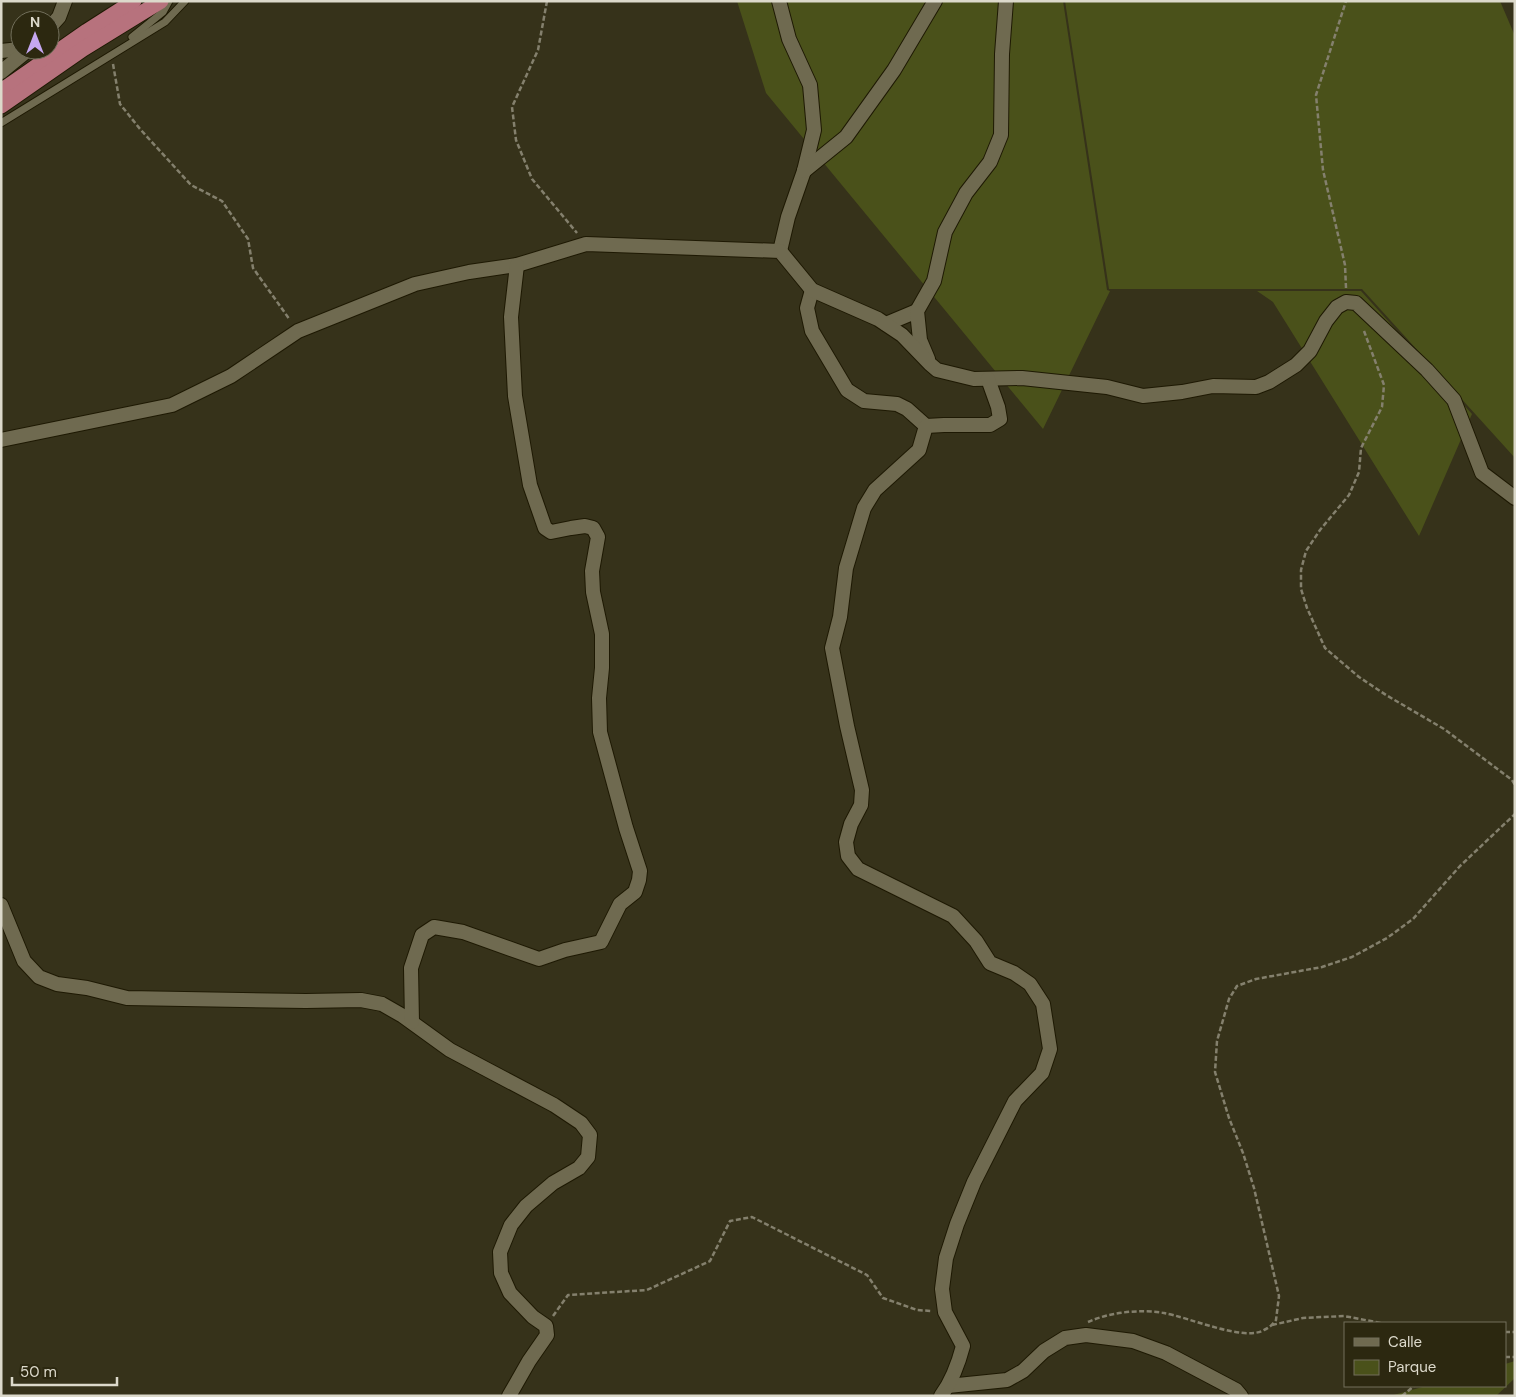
<svg xmlns="http://www.w3.org/2000/svg" width="1516" height="1397" font-family="'DM Sans',sans-serif">
	<rect width="100%" height="100%" fill="#36321a"/>
	<g fill="#4a511a">
		<polygon points="737,1 1063,1 1107,290 1110,291 1043,429 766,93"/>
		<polygon points="1065,1 1500,1 1515,36 1515,458 1362,289 1109,289"/>
		<polygon points="1257,291 1361,291 1472,414 1419,536 1273,302"/>
		<polygon points="1515,1361 1515,1378 1496,1396 1390,1396 1426,1386 1505,1386 1505,1364"/>
	</g>
	<g fill="none" stroke-linecap="round" stroke-linejoin="round">
		<g stroke="#1e1903" stroke-width="9">
			<g id="service">
				<polyline points="132,37 163,12 169,1"/>
				<polyline points="1,123 165,22 185,1"/>
			</g>
		</g>
		<g stroke="#1e1903" stroke-width="16">
			<g id="minor">
				<polyline points="779,1 789,39 810,85 814,130 804,171 788,217 780,251"/>
				<polyline points="50,27 59,17 65,1"/>
				<polyline points="1,51 20,49"/>
				<polyline points="1,72 28,50"/>
				<polyline points="804,171 846,137 894,70 935,1"/>
				<polyline points="812,290 807,308 812,331 847,390 864,401 897,404 907,409 926,426"/>
				<polyline points="886,324 917,311"/>
				<polyline points="928,359 920,340 917,311 934,281 945,232 966,193 990,162 1001,135 1002,54 1006,1"/>
				<polyline points="1,440 172,405 231,376 298,331 415,284 469,272 517,265 586,244 780,251 812,290 878,319 902,335 930,364 937,370 974,379 1022,378 1107,387 1143,396 1182,392 1213,386 1256,387 1269,382 1296,365 1310,351 1326,321 1337,307 1346,302 1356,303 1427,370 1454,400 1482,473 1515,498"/>
				<polyline points="1,905 24,961 39,977 57,984 87,988 127,998 306,1001 361,1000 382,1004 403,1016 450,1050 554,1105 581,1123 590,1135 588,1157 579,1168 553,1183 526,1206 511,1225 500,1252 501,1273 510,1293 533,1317 546,1326 547,1335 529,1361 509,1396"/>
				<polyline points="412,1022 411,968 422,935 434,927 463,932 539,959 565,950 601,942 620,904 635,892 639,880 640,871 626,828 600,732 599,698 602,668 602,634 593,592 592,571 598,537 593,528 585,526 571,528 551,532 545,528 530,485 515,396 511,317 517,265"/>
				<polyline points="948,1386 1007,1380 1023,1371 1044,1351 1065,1338 1086,1335 1133,1341 1166,1353 1236,1390 1241,1396"/>
				<path d="M941,1396C952,1381 958,1365 963,1346L945,1312L942,1289L946,1258L957,1224L974,1182L1015,1101L1042,1073L1050,1049L1043,1004L1030,984L1014,973L990,963L976,941L953,916L858,869L848,856L846,842L851,824L861,805L862,790L847,726L832,648L840,617L846,568L864,508L875,490L919,450L926,426L944,425H990L1000,419L998,407L988,379"/>
			</g>
		</g>
		<g stroke="#1e1903" stroke-width="17">
			<g id="trunk">
				<polyline points="1,91 87,31 134,1"/>
				<polyline points="1,106 83,49 161,1"/>
			</g>
		</g>
		<g stroke="#84806d" stroke-width="2.5" stroke-dasharray="5 2.5" stroke-linecap="butt">
			<polyline points="547,1 538,50 512,107 516,140 532,179 577,233"/>
			<polyline points="113,64 120,104 140,129 191,185 222,201 248,239 253,268 290,320"/>
			<polyline points="1346,288 1345,265 1323,170 1316,95 1346,1"/>
			<polyline points="1364,331 1384,385 1382,407 1361,448 1359,472 1349,495 1320,530 1306,551 1301,570 1301,589 1307,608 1325,648 1339,660 1359,677 1386,695 1444,729 1512,780 1515,785"/>
			<polyline points="553,1316 568,1295 647,1290 710,1261 730,1221 752,1217 867,1275 883,1298 917,1310 932,1311"/>
			<path d="M1088,1322C1110,1312 1140,1309 1164,1313C1188,1317 1244,1342 1264,1330C1269,1328 1273,1324 1276,1320L1279,1296L1254,1188L1243,1153L1229,1118L1215,1072L1217,1041L1229,999L1237,986L1256,979L1322,967L1352,957L1387,938L1413,919L1460,866L1515,814"/>
			<polyline points="1272,1325 1303,1318 1344,1316 1381,1323"/>
			<polyline points="1505,1332 1515,1332"/>
			<polyline points="1505,1357 1515,1357"/>
			<polyline points="1402,1396 1414,1386"/>
		</g>
		<use href="#service" stroke="#6f6a50" stroke-width="7"/>
		<use href="#minor" stroke="#6f6a50" stroke-width="14"/>
		<use href="#trunk" stroke="#b7727d" stroke-width="15"/>
	</g>
	<rect width="1516" height="1397" fill="none" stroke="#dcd9cb" stroke-width="5"/>
	<rect x="1344" y="1322" width="162" height="65" fill="#2c2810" stroke="#726f5b"/>
	<rect x="1354" y="1338" width="25" height="8" fill="#6f6a50" stroke="#726f5b"/>
	<text x="1388" y="1347" font-size="15" fill="#dcd9cb">Calle</text>
	<rect x="1354" y="1360" width="25" height="15" fill="#4a511a" stroke="#726f5b"/>
	<text x="1388" y="1372" font-size="15" fill="#dcd9cb">Parque</text>
	<g transform="translate(35 35)"><circle r="24" fill="#2c2810" stroke="#726f5b"/>
	<path d="M0-4L9 19L0 12L-9 19Z" fill="#c5a7f1"/>
	<text y="-8" font-size="14" font-weight="bold" text-anchor="middle" fill="#dcd9cb">N</text>
	</g>
	<path d="M12 1377v8h105v-8" fill="none" stroke="#dcd9cb" stroke-width="2.5"/>
	<text x="20" y="1377" font-size="15" fill="#dcd9cb" stroke="#2c2810" stroke-width="4" paint-order="stroke">50 m</text>
</svg>
